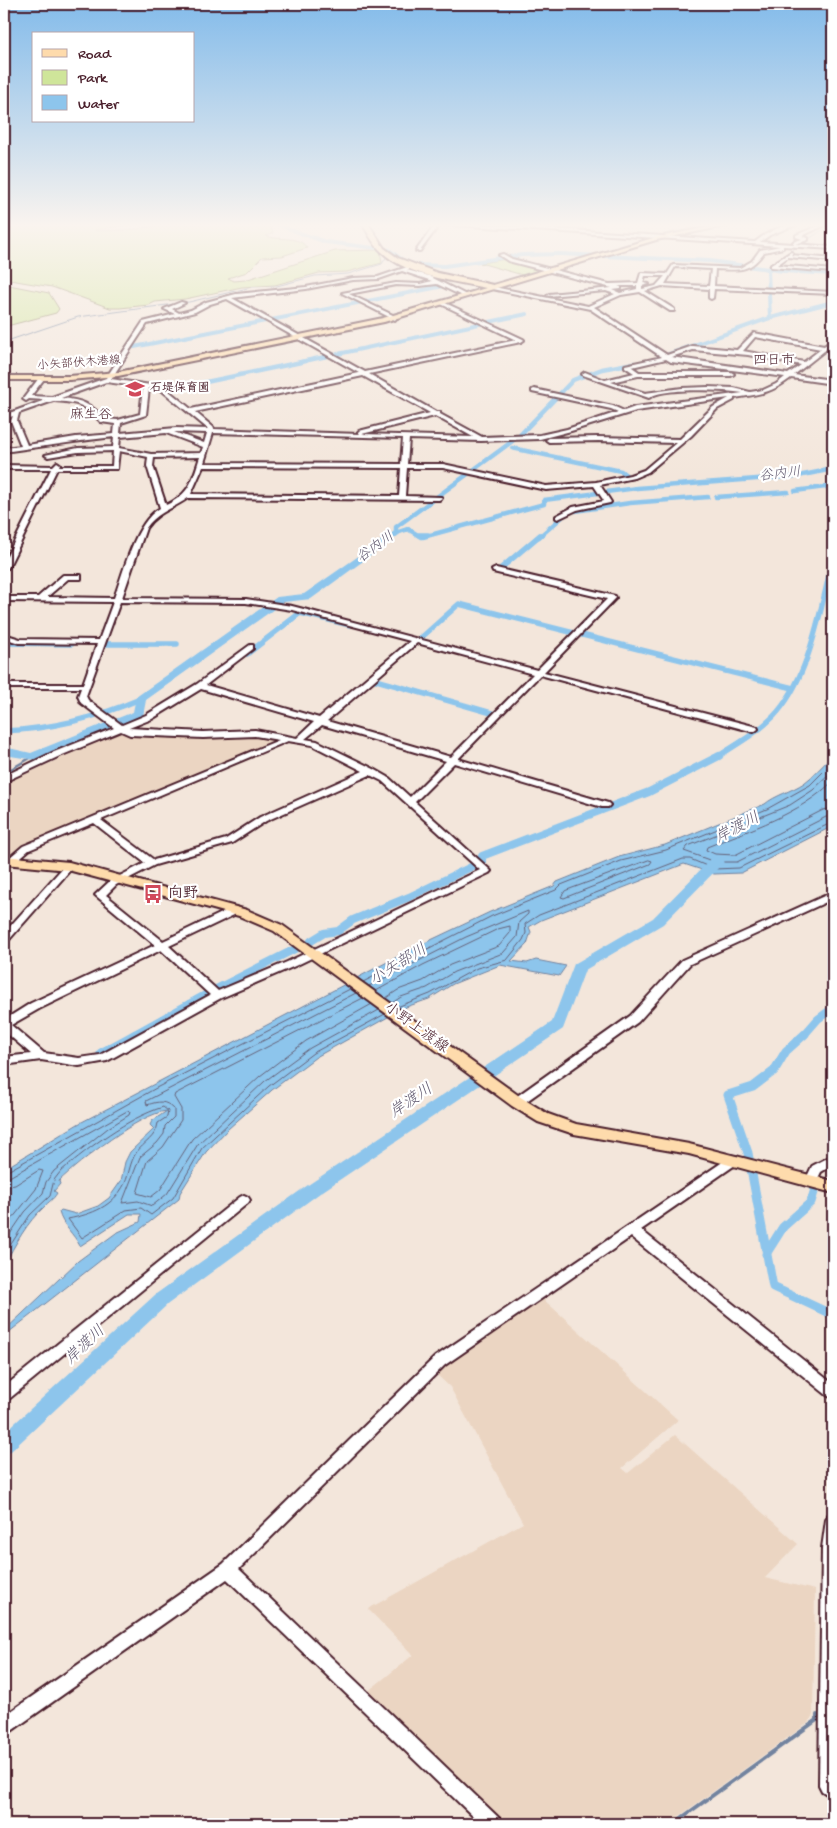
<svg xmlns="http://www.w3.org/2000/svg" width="837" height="1828" font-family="'Gochi Hand','Klee One',sans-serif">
	<rect width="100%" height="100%" fill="#f3e6db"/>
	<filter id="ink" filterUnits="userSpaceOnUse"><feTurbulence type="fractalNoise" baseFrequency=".02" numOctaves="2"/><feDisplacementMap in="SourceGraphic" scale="10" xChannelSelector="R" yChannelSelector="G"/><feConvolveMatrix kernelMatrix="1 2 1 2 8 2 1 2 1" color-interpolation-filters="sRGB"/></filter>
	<g filter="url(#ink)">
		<g fill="#ebd5c2">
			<polygon points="116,733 174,736 252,735 277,737 277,741 4,856 4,784"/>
			<polygon points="543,1299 678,1420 622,1468 628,1473 675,1435 798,1544 765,1578 815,1590 813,1715 808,1723 671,1822 673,1824 505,1824 367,1692 413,1655 368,1609 523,1523 450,1387 435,1373 449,1362"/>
		</g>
		<g fill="#cfe59a" stroke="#8c8262">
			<path d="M4,223H140L95,230L97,231L126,230L184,223H261L270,226L273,233L266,236C279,241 299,235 307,248L282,256L262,257L247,272L228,278L234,281L245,280L335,251L380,250L382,263L347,272L319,273L275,285L242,287L185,299L155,302L149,305L120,308H110L52,287L4,279Z"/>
			<polygon points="507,259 546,270 526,276 480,263"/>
			<polygon points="4,284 49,293 59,309 56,313 7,326 4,330"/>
		</g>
		<path fill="#8dc5ec" stroke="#72839f" d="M833,756V826L741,873L714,874L684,864L541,920L529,927L531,932L527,944L511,961L527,963L536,960L566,966L559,976L500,965L453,984L429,999L406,1007L316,1057L272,1090L228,1129L206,1152L180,1193L179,1199L4,1336V1331L78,1261L116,1233L140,1222L141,1214H129L80,1246C74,1234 62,1225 59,1212L61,1210L76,1214L98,1206L109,1198L121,1181L125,1162L130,1152L154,1129L150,1125L152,1121L167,1111C140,1113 79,1162 59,1181L60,1184L54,1191L57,1193C53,1200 49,1201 44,1207C27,1222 15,1245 4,1265V1169L78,1124L414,948L490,912L554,886L557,882L619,857L665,845L765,804C774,796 792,791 804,783C814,776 823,764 833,756Z"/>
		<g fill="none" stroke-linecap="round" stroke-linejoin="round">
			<g stroke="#656178" stroke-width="1">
				<polyline points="833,771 813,790 790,805 688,846 684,851 715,862 737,862 826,817 833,816"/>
				<path d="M833,781C799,815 751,829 707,847L706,850L715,854L735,855L823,810L833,808"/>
				<polygon points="649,860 652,861 650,864 564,898 561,897 565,891"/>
				<polyline points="363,982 492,916 556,890 561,885 621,861 666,850 767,809 810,785 833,762"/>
				<polyline points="369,986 466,937 528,911 528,914 519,922 517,937 503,953 454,972 427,988 401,997 392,1003"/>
				<polyline points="376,991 423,965 498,929 510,926 510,933 499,946 450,965 423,981 398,990 386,998"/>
				<path d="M356,993L146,1101L147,1105C159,1101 165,1100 174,1109V1117L165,1126L164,1134L157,1143L140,1157L122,1203L138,1201L152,1206L167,1194L198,1144L265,1081L310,1048L379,1010"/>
				<polyline points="363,998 175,1094 174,1097 181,1109 181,1120 163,1147 147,1161 137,1193 151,1197 160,1190 192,1139 260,1076 306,1041 372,1004"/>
				<polyline points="397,1007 430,994 477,968 507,960 523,940 526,933 525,924 539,915 683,859 690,859 714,869 739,868 833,822"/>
				<polyline points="4,1173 158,1087 350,989"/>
				<polyline points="4,1180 127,1111 130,1112 129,1115 108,1128 54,1171 46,1182 43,1193 25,1212 4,1243"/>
				<polyline points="4,1187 15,1185 39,1170 43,1171 36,1189 4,1229"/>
				<path d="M4,1255L30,1215L50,1196L54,1180L61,1171C91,1146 126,1119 163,1107L168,1111L167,1117L158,1123C156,1138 144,1142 136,1153C130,1162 129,1174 125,1183C113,1207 92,1214 68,1219L82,1238L126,1210L141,1208L151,1215L173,1198L202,1148L269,1086L313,1053L385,1014"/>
			</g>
			<g stroke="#72839f" stroke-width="1">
				<polyline points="768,269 768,266 824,229 823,223"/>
				<polyline points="4,342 78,317 189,302 252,287 277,286 315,276 348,274 382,264 387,256 396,255"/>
			</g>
			<polyline stroke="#72839f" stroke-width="2.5" points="4,773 32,757"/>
			<polyline stroke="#72839f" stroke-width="4" points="681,1824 680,1819 817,1720 817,1715"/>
			<g stroke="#8dc5ec" stroke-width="4">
				<polyline points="768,269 770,318"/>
				<polyline points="134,347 444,286"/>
				<polyline points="658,358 770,318 833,302"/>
				<polyline points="300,362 527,314"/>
			</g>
			<g stroke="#8dc5ec" stroke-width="4.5">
				<polyline points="168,390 306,361"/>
				<polyline points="512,448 621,471 627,476"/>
				<polyline points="795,491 833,486"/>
				<polyline points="716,497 788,492"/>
				<polyline points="575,511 630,503 708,497"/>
				<polyline points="421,537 408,529 396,533 396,527 518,437 573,380 602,369 634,363"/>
				<polyline points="423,537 544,504 544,500 637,488 798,476 833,469"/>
				<polyline points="539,537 568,512"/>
			</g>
			<g stroke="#8dc5ec" stroke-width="5.5">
				<polyline points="419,535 428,535"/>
				<polyline points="500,569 540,535"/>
				<polyline points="4,643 72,644"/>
				<polyline points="96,644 177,644"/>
				<polyline points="413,645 459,604 793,688"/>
				<polyline points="247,654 300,613 350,625"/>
				<polyline points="379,674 373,679 495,714 490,719"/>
				<path d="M4,731C52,729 96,718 140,699"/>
				<path d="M717,757C736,745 757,733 773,717C810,679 820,609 833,560"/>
			</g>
			<g stroke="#8dc5ec" stroke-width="8">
				<polyline points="482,862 482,856 649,792 719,756"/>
				<polyline points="311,941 324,933 338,931 353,920 409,897 475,865"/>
				<polyline points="133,1035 216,989 295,949"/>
				<polyline points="804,1035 818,1019 833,1008"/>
			</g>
			<g stroke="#8dc5ec" stroke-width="9">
				<polyline points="805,1034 786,1051 774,1071 753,1087 728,1095 748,1153 773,1287 833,1315"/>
				<polyline points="101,1053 136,1034"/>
				<polyline points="766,1254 783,1227 811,1202 815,1189 833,1181"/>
			</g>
			<g fill="#8dc5ec" fill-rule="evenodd">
				<polygon points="268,223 277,223 326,240 390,248 403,258 416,263 445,264 522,253 560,252 710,259 783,269 833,272 833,276 783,273 710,263 560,256 522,257 445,268 415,267 399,260 386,251 325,244"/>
				<polygon points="396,530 401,533 399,535 311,599 284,602 146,700 143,716 36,760 4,755 4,747 31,753 133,712 136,697 277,597 304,594"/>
				<polygon points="719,855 724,856 726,859 724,862 663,924 585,970 563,1029 320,1193 168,1304 11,1451 4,1454 4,1433 156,1294 308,1185 552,1022 574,964 653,918 714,856"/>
			</g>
			<polyline stroke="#d1beb8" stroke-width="10" stroke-dasharray="10 5" stroke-linecap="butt" points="230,913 244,907"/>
			<g stroke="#4a1f2b" stroke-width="4">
				<g id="minor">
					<path d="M436,223H462L755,242C767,232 785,223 801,223L770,235L760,242L794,244L793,242L802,239L796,237V235L825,223V225L802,236L808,238V240L795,244L833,247V249L783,246V248L764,252C749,273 739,270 715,269L714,286L833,292V294L714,289L713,298L711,299L709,298V289L662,286L645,291L674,309V311H670L640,292L621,295L594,307L667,355L693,346L737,350L754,333L824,346L833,340V344L794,375L833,380V384L791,378C770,394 759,394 734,398V400L717,409L691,436L648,472L634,478L600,485L611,502L610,503L577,510L558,519L556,518V516L573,507L604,501L594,486L546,490L443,468H407L405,496L441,497L442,498L439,500L188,498C173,509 157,512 146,528L122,598L246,599L292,606L537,670L607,599L493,572L492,570L496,568L615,596L616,598L544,672L757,727L758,729L754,732L540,675L458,759L608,803L610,805L608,807H602L454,763L415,802L489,869L491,871L489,873L295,966L221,998L107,1061L79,1066L41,1060L4,1065V1057L31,1054L4,1031V1020L31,1003L155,945L95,895L110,881L145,863L94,823L29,850L15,862H9L7,860L9,858L23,846L279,740L255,736L203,738L130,735L121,731L60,756L4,782V776L54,752L114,728L81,703L78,696L81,688H4V684H83L97,644L19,643L4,638V634L20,639L99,640L113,602L4,601V597H38L63,575H81V579H68L47,597L114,598C124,571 135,522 160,508L147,466L148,457L119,451L117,469H57L8,568L4,570V562L51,469H4V465L53,466L57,462L60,464L59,466H112L113,451L78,452L48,457L45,455L78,448L113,447L114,437C77,441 40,447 4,452V448L21,446L11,421L13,416L4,419V415L45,400L29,399L26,401L23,399L39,378L44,379L31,396L52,397L106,378L143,322L175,314L164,309L181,302L185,303L172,309L179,313L191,310L206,302L236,294L306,287L353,278L378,277L413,265L415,267L407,270L429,276L468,296L464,297L437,284L420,286L396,285L349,294L397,317L395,320L342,293L396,283L420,284L432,281L402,271L379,279L353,280L306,289L232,298L365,372L516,340L441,304L443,302L523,339L524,340L521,342L369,374L436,412H440V414L482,437L540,435L567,429L618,412L611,409L532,392V390L534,389L613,406L624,411L635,407L743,393C724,390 662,387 649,398L583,375L582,374L585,372L605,380L634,373L625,367V365L662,357L590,309L492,289L494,287L588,306L615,294L606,291L547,296L549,294L612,288L508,261L499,255L503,254L512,259L609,284L638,283L641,273L667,274L673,265L740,268L752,261L760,250L780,246L440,224L420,251H416ZM675,267L711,269L709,286L665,284ZM645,276H665L656,286L642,289V286L649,284L643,283ZM618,286H637V289L620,293L613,290L621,289V287ZM227,299L359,373L191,409L164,387L111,379L147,324L195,312L210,304ZM755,337L821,349L804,362L743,351ZM693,350L748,355L801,365L788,374L671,357ZM666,359L671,362L785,377L776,384L763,390L750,392L734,388L708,387L682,388L645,393L611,382L638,376H731L734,374L731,372H639L632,367ZM363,376L430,413L359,431L358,432L360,434L214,429L213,427L195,412ZM106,382L143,387L140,414L118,420L105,419C90,404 83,400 61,398ZM149,388L160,389L208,429L176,428L120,433L121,423L146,415ZM729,398L713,407L680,439L598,437L549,438L546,440L549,442L598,441L676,443L644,470L630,475L596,482L546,486L443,464H407L409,439L481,441L540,439L571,431L636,411ZM53,401C79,403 83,403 101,422L115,424L114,434L76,437L27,445L17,421L19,413ZM435,416L473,437L362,434ZM174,432H176L207,433L204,443ZM166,433L203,447L201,453L151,454L119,448L120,437ZM213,433L403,438L401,464L204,463ZM200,457C192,481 190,494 166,505L153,466L154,458ZM203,467L401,468L399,496L191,494ZM120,602L246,603L292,610L410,641L319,718L206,685L253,649V645H250L197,684L146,715L122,725L88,700L86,696ZM417,643L533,674L451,757L327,721ZM201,689L314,722L297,738L255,730L203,732L129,728L152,719ZM322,725L446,761L410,797L388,777L374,769L317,741L305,739ZM288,741L312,745L363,771L260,817L226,839L154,860L101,820ZM370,775L382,781L480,870L287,962L218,991L169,946L234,915L235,913L234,911H226L163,941L106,895L116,885L155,865L232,843L266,821ZM161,950L210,995L100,1055L79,1058L44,1053L11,1025L39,1009Z"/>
					<polygon points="831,224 833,225 833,235 831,234 829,225"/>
					<polygon points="791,252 793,253 791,255 833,259 833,261 788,257 777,265 833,270 833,272 771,267 771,265"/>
					<polygon points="69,863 72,864 74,866 72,868 8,941 4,942 4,933 66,864"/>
					<polygon points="833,892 833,899 690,964 638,1022 521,1105 513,1105 511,1102 513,1099 630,1016 682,960"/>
					<polygon points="833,1155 833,1165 821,1172 815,1184 811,1186 807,1184 805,1181 812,1166"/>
					<polygon points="734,1156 738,1157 740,1160 738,1163 641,1230 833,1384 833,1398 828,1396 631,1237 445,1365 239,1569 499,1818 502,1824 481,1824 227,1579 10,1732 4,1734 4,1716 223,1564 435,1357 730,1157"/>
					<polygon points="244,1195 248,1197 250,1200 248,1203 9,1399 4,1401 4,1387 240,1197"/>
					<polygon points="833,1513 833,1798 822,1791 819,1785 822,1548 826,1520 828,1515"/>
				</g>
			</g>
			<g stroke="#4a1f2b" stroke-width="4">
				<g id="major">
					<path d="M362,223H368L384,248L398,258L438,273L493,285L653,238L729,223H740L656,240L384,322L118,376L69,380H4V376H69L118,372L383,318L486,288C453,281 407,276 382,252C373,244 368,233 362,223Z"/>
					<polygon points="4,856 69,862 247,910 282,925 522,1098 548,1114 576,1124 689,1144 833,1181 833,1193 689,1154 574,1134 538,1122 512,1106 274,931 239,916 68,870 4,864"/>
				</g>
			</g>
			<use href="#minor" fill="#fff" fill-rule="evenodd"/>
			<use href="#major" fill="#fedbac" fill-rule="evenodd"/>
		</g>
	</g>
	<linearGradient id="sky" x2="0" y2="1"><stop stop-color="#83bbea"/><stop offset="0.47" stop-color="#faf4ef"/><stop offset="1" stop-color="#faf4ef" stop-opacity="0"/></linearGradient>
	<rect width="837" height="479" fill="url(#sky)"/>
	<defs>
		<g id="school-bare" transform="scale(1.5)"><path d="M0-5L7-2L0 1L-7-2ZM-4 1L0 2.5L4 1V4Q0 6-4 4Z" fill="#d1495b" stroke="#fff" stroke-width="2.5" paint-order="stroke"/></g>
		<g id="bus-bare" transform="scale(1.5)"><path d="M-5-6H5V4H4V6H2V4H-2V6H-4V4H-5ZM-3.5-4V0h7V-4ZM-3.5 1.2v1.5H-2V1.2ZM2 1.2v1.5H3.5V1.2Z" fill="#d1495b" stroke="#fff" stroke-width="2.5" paint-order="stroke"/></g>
	</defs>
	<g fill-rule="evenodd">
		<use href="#school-bare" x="135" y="389"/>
		<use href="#bus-bare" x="153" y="894"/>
	</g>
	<g text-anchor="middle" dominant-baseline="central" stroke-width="4.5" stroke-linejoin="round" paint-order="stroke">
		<g font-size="12" fill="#4a1f2b" stroke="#fff">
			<text transform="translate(79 364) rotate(-4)">小矢部伏木港線</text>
		</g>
		<g font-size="12" font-weight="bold" fill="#4a1f2b" stroke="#fff" text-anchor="start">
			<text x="150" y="389">石堤保育園</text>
		</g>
		<g font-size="14" fill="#4a1f2b" stroke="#fff">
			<text x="774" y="361">四日市</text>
			<text x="91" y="415">麻生谷</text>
		</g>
		<g font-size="14" font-style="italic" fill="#61596f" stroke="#fff">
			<text transform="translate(780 475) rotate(-6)">谷内川</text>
			<text transform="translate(376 548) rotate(-36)">谷内川</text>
		</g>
		<g font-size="15" font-weight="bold" fill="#4a1f2b" stroke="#fff" text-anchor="start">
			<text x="168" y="894">向野</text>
		</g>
		<g font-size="15" fill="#4a1f2b" stroke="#fff">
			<text transform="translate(416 1028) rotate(36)">小野上渡線</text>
		</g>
		<g font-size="16" font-style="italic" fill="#61596f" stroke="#fff">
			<text transform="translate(738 829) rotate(-28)">岸渡川</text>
			<text transform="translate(399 966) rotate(-32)">小矢部川</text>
			<text transform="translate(412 1102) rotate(-34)">岸渡川</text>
			<text transform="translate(86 1346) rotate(-43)">岸渡川</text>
		</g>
	</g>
	<rect width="837" height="1828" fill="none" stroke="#fff" stroke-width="20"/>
	<rect x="10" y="10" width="817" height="1808" fill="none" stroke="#4a1f2b" stroke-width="2" filter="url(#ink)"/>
	<rect x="32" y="32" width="162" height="90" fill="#ffffff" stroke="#b7a5aa"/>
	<rect x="42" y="49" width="25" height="8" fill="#fedbac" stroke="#b7a5aa"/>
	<text x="78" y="58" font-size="15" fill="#4a1f2b">Road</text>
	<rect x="42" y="70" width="25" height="15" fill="#cfe59a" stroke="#b7a5aa"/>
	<text x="78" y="82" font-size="15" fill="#4a1f2b">Park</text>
	<rect x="42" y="95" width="25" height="15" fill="#8dc5ec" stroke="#b7a5aa"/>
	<text x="78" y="108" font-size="15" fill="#4a1f2b">Water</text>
</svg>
